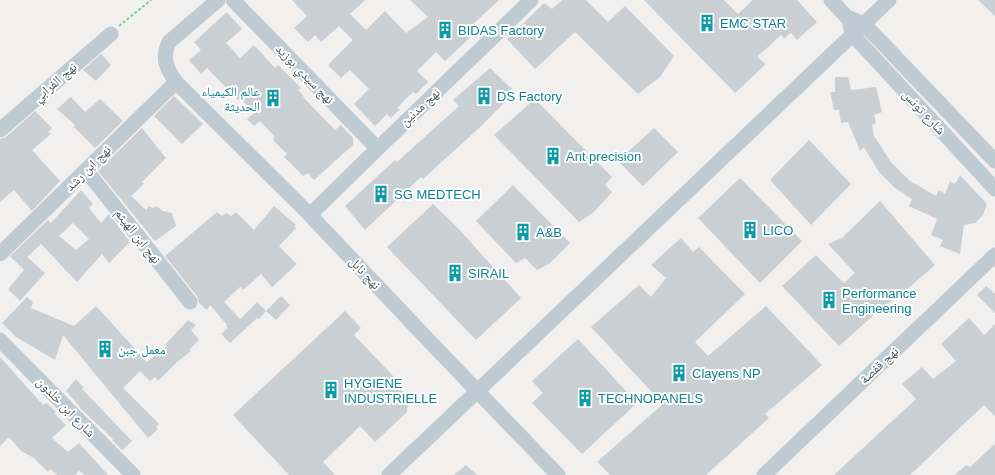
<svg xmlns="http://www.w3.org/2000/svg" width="995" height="475" font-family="Helvetica,'Noto Naskh Arabic',sans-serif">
	<rect width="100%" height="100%" fill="#f2efef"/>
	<g fill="#cacfd4" fill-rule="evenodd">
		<polygon points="292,0 365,0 350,14 366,30 385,11 406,33 428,17 410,0 499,0 471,26 475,33 445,61 436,52 417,71 428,82 416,94 413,92 397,108 400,109 391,118 387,114 375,126 354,104 369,89 350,70 341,78 328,65 353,40 339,26 321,42 315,35 308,42 294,28 307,16"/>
		<polygon points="562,0 586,0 608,22 625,6 674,56 660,77 638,94 575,32 535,69 507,39 544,3 552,9"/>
		<polygon points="644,0 724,0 738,14 753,0 797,0 817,22 797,40 791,33 784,39 781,35 757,57 766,64 735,93"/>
		<polygon points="978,0 995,0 995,16"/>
		<polygon points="227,12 242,29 226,43 240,58 254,45 275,68 278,65 301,88 298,90 304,96 303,97 335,130 341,125 353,138 353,145 314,180 308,173 303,176 284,157 287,154 273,140 275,137 260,121 254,126 247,119 254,113 240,98 238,100 207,68 201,74 189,60 201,50 194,42"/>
		<polygon points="101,54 111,65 96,81 83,70"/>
		<polygon points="490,68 515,92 479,128 423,179 421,177 365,230 345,206 395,160 397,162 459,106 453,100"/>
		<polygon points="835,77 848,77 851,90 876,87 882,112 874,115 876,123 872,125 874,136 891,162 910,181 936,196 939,190 945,194 950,181 955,184 960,175 987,204 983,215 975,223 964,225 960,254 940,246 943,240 931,235 937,219 909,206 912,199 895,188 879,172 864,147 860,151 848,122 841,123 839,110 834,110 830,92 835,92"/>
		<polygon points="174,96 203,124 182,144 154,116"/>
		<polygon points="71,97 85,112 100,99 123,121 95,148 74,127 75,125 57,109"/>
		<polygon points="535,99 612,177 605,185 612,192 593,213 579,222 494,135"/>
		<polygon points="35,111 52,128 48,132 51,134 32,150 60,181 32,211 14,190 0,202 0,139 6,137"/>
		<polygon points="142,128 166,158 142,182 144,184 131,196 146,210 149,206 153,208 156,206 163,211 172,213 176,226 155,241 98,171"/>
		<polygon points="654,128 678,152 643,186 618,161"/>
		<polygon points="809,140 851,184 811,225 770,180"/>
		<polygon points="740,178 802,241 760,283 698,218"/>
		<polygon points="513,185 570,243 549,264 537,270 525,258 516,263 476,221"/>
		<path d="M81,190L93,204L89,208L101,223L109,214L130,242L109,263L102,254L77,282L41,244L27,257L45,273L20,301L8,289L24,270L10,256L48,220L51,223ZM73,223L89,239L76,250L59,236Z"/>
		<polygon points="880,201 935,265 897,298 874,311 876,313 839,346 782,286 816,255 844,283 855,273 828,244 842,238"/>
		<polygon points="433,204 456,226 521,298 476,340 387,247"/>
		<polygon points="274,206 296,225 294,226 296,228 279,246 297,264 272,287 261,274 243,290 241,286 224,302 240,319 257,302 266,311 259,319 257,318 230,343 221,334 228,328 226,326 227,325 210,305 207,310 199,303 197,296 165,256 217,212 222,216 227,213 231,216 236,212 254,230"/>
		<polygon points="681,238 693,252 699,247 745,294 695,342 708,356 766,306 822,365 765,414 769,418 706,475 610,475 597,462 663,404 591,327 639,285 651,297 666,278 651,265"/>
		<polygon points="986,286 995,294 995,313 977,295"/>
		<polygon points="281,296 290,305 276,320 266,311"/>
		<polygon points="27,297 33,302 31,308 74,326 96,306 147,362 167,346 165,345 188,320 196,325 191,330 199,340 189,350 191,351 177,362 158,381 155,377 150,381 140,371 123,388 159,424 156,427 158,429 148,438 63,335 55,360 16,337 2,323"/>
		<polygon points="345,311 361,328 354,335 396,379 396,382 408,398 407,412 375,442 360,426 323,462 335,475 289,475 233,415"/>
		<polygon points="969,318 984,335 995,324 995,416 984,405 910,475 834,475 916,399 902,384 922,367 933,379 956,361 941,344"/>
		<polygon points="578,339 637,403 582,454 532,403 543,393 532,381"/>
		<polygon points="0,357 43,405 47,403 56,412 54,413 66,425 52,438 68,452 79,443 108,475 85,475 79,471 75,475 57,475 50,469 48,472 34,458 21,451 9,437 0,446"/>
		<polygon points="76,379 84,388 82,389 132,441 122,450 112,440 113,439 80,408 80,407 66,391"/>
		<polygon points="995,444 995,475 955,475 966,465 970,467"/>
		<polygon points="466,465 477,475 454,475"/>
	</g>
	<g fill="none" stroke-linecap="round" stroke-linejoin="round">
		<polyline stroke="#6fd398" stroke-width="2" stroke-dasharray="3 2" stroke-linecap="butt" points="119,26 151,0"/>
		<g stroke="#becbd2" stroke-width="15">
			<path d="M218,0L169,42C161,58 167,69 176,82L310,215L434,346L558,475"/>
			<polyline points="233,0 377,148"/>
			<polyline points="831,0 847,17 864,24 995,161"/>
			<polyline points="850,25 853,35 995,189"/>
			<polyline points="0,130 111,34"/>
			<polyline points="86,170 190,302"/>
			<path d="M310,215C383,142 458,72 531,0"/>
			<polyline points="0,254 176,82"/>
			<polyline points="0,340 133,475"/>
			<polyline points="389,475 889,0"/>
			<polyline points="764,475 995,255"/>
		</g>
	</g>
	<defs>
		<g id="building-bare" transform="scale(1.38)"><path d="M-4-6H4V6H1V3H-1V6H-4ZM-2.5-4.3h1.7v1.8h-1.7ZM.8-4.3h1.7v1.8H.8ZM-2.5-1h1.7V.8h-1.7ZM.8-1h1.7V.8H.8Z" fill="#0f9aa8" stroke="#fff" stroke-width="2.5" paint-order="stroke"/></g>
	</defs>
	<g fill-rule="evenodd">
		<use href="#building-bare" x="707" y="23"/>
		<use href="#building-bare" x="445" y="30"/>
		<use href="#building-bare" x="484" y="96"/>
		<use href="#building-bare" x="273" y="98"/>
		<use href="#building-bare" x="553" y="156"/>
		<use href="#building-bare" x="381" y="194"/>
		<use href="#building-bare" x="750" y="230"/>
		<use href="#building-bare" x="523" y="232"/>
		<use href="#building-bare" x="455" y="273"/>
		<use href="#building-bare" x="829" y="300"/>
		<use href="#building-bare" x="105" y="349"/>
		<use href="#building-bare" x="679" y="373"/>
		<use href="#building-bare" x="331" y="390"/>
		<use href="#building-bare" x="585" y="398"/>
	</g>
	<g text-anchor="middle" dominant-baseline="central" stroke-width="4" stroke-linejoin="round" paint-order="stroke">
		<g font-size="13" fill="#0d838f" stroke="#fff" text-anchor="start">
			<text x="720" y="23">EMC STAR</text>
			<text x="458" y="30">BIDAS Factory</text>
			<text x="260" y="91" text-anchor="end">عالم الكيمياء<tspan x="260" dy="15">الحديثة</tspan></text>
			<text x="497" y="96">DS Factory</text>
			<text x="566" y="156">Ant precision</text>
			<text x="394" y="194">SG MEDTECH</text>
			<text x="763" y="230">LICO</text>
			<text x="536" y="232">A&amp;B</text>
			<text x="468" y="273">SIRAIL</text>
			<text x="842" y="293">Performance<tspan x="842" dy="15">Engineering</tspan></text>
			<text x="118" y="349">معمل جبن</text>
			<text x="692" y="373">Clayens NP</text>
			<text x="344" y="383">HYGIENE<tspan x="344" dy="15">INDUSTRIELLE</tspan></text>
			<text x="598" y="398">TECHNOPANELS</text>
		</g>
		<g font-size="13" fill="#45555e" stroke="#fff">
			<text transform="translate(305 74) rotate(46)">نهج سيدي بوزيد</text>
			<text transform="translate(55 82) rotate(-41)">نهج الفرابي</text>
			<text transform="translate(420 107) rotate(-43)">نهج مدنين</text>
			<text transform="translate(924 112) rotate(47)">شارع تونس</text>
			<text transform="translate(88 168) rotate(-45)">نهج ابن رشد</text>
			<text transform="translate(138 236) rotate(52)">نهج ابن الهيثم</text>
			<text transform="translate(365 273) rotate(47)">نهج نابل</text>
			<text transform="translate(879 365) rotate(-43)">نهج قفصة</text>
			<text transform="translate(66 407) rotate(46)">شارع ابن خلدون</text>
		</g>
	</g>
</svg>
